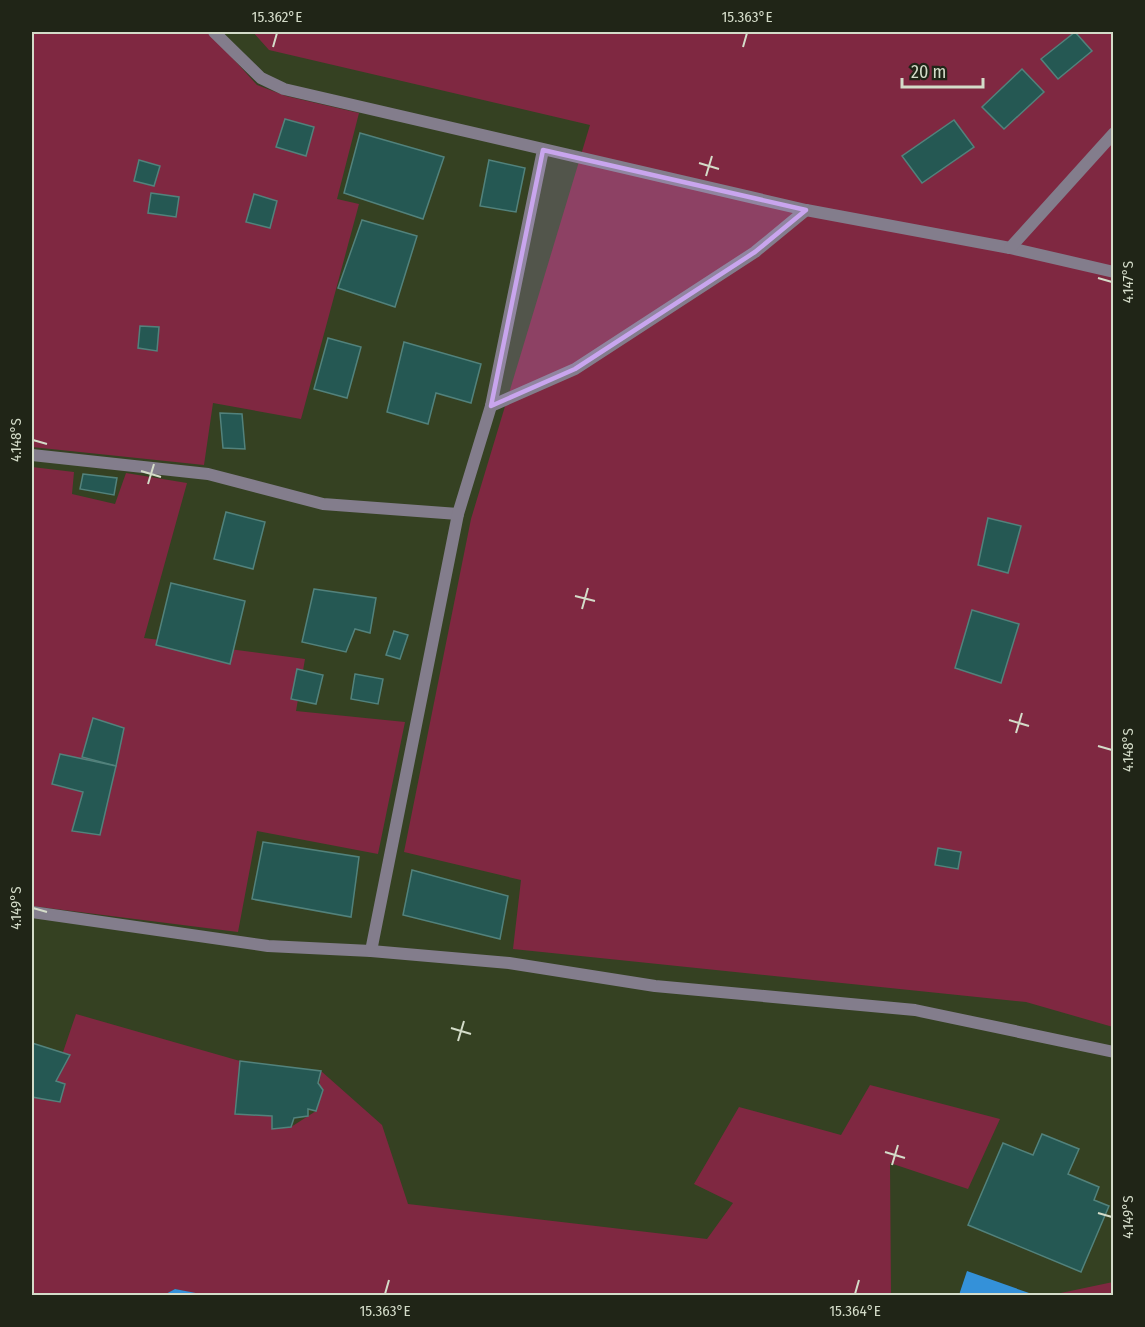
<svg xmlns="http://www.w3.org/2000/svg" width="1145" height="1327" font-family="'Fira Sans Condensed',sans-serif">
	<rect width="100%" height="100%" fill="#354122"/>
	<g fill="#7f2841">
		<polygon points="32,32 209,32 257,85 286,96 359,113 337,199 359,204 301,419 213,403 204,465 32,447"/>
		<polygon points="253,32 1113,32 1113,1027 1026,1002 513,949 521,880 404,852 471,519 590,125 269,50"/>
		<polygon points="32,467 74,472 72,494 115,504 126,473 187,483 144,638 305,659 296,711 405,722 378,854 257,831 238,932 32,906"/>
		<polygon points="76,1014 240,1061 235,1113 272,1116 272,1128 291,1127 316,1111 321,1071 382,1125 408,1204 707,1239 733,1203 694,1184 739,1107 841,1135 870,1085 1000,1119 968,1189 890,1163 891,1295 206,1296 175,1289 164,1296 32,1296 32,1097 47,1099"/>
		<polygon points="1113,1282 1113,1295 1056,1295 1056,1294"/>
	</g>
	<g fill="#3491d9">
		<polygon points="967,1271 1029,1293 1028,1295 959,1295"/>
		<polygon points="175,1289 206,1295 164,1295"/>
	</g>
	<g fill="#255853" stroke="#52827c" stroke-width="1.5">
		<polygon points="1075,32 1092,51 1058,79 1041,59"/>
		<polygon points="1022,69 1044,92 1004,129 982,107"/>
		<polygon points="285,119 314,127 306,156 276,147"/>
		<polygon points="954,120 974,147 922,183 902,156"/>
		<polygon points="360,133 444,157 423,219 344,193"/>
		<polygon points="139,160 160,166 154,186 134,181"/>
		<polygon points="489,160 525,168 516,212 480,206"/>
		<polygon points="151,193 179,197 176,217 148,213"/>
		<polygon points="254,194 277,201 270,228 246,222"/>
		<polygon points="362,220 417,236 395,307 338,288"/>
		<polygon points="140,326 159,327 157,351 138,348"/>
		<polygon points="328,338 361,347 347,398 314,389"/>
		<polygon points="404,342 481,364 471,403 436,393 428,424 387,412"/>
		<polygon points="220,413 242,414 245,449 223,448"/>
		<polygon points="83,474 117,478 114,495 80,489"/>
		<polygon points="226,512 265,522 253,569 214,559"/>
		<polygon points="988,518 1021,526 1008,573 978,565"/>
		<polygon points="171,583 245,601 230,664 156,645"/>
		<polygon points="314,589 376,598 370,633 355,629 346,652 302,642"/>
		<polygon points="972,610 1019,624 1001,683 955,668"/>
		<polygon points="394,631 408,635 400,659 386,655"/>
		<polygon points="297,669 323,675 316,704 291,699"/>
		<polygon points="355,674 383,679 378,704 351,699"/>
		<polygon points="93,718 124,728 116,766 82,757"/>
		<polygon points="60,754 116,766 100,835 72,831 83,792 52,784"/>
		<polygon points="263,842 359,857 351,917 252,899"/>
		<polygon points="938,848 961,852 958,869 935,865"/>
		<polygon points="412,870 508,896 500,939 403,915"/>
		<polygon points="32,1043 70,1055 56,1081 65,1084 60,1102 32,1097"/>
		<polygon points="240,1061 321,1071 318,1083 323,1090 316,1111 308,1109 308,1116 294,1118 291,1127 272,1129 272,1116 235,1114"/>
		<polygon points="1042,1134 1079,1149 1068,1174 1099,1187 1094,1200 1109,1206 1081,1272 968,1225 1003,1143 1033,1155"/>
	</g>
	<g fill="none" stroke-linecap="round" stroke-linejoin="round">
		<g stroke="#837d8c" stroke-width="12">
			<polyline points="214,32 261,78 284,89 806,210 1010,248 1114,272"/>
			<polyline points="1010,248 1114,133"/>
			<polyline points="491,406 575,369 755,252 806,210"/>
			<polyline points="32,455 208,474 323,504 458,514"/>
			<polyline points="32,912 268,946 371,951 509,963 655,986 915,1010 1114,1052"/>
			<polyline points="371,951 458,514 491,406 543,150"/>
		</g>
	</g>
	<path fill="#c9a5ee" fill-opacity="0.2" stroke="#c9a5ee" stroke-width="4.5" stroke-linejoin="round" d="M543,150L806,210L755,252L575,369L491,406Z"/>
	<path fill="none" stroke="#d4dcc9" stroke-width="2" d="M273,47L277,33M743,47L747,33M699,163L719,169M706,176L712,156M1098,278L1112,282M33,440L47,444M141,471L161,477M148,484L154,464M575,596L595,601M582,609L588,588M1009,720L1029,726M1016,733L1022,713M1098,746L1112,750M33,908L47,912M451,1028L471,1034M458,1041L464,1021M885,1152L905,1158M892,1165L898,1145M1098,1213L1112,1217M385,1294L389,1280M855,1294L859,1280"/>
	<rect width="1145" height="1327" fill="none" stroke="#202517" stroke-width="66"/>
	<path d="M902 78v9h81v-9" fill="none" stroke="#d4dcc9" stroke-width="3"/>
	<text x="911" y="78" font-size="18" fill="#d4dcc9" stroke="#202517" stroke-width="4.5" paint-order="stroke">20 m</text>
	<rect x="33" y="33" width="1079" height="1261" fill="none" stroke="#d4dcc9" stroke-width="2"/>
	<g font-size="15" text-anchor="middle" fill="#d4dcc9">
		<text x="277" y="22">15.362°E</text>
		<text x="747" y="22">15.363°E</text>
		<text transform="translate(1128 282) rotate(-90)" y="5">4.147°S</text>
		<text transform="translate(16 440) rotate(-90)" y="5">4.148°S</text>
		<text transform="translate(1128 750) rotate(-90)" y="5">4.148°S</text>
		<text transform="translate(16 908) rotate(-90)" y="5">4.149°S</text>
		<text transform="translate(1128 1217) rotate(-90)" y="5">4.149°S</text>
		<text x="385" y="1316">15.363°E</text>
		<text x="855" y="1316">15.364°E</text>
	</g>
</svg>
